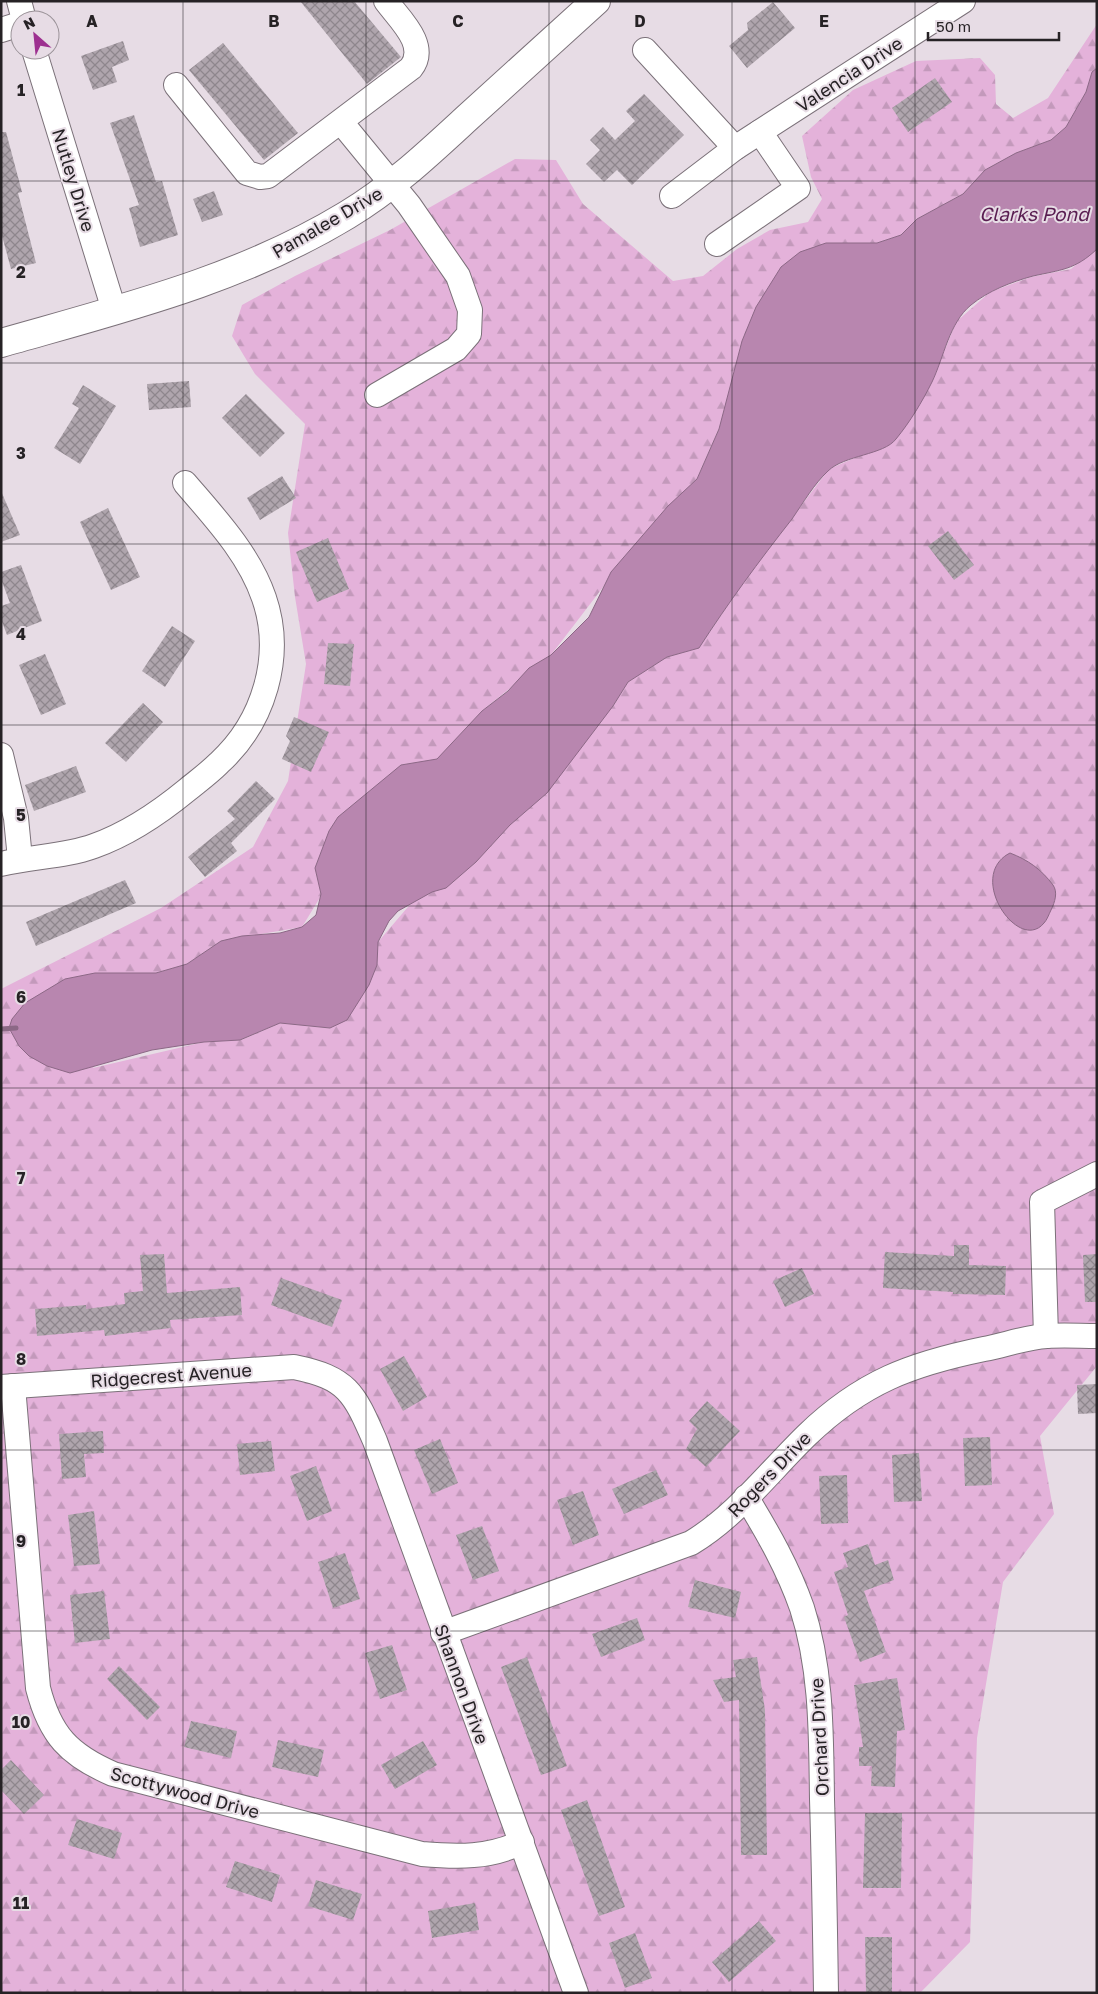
<svg xmlns="http://www.w3.org/2000/svg" width="1098" height="1994" font-family="'Golos Text',sans-serif">
	<defs>
		<pattern id="forest-firs" width="22" height="20" patternUnits="userSpaceOnUse" patternTransform="scale(1.25)"><rect width="22" height="20" fill="#e4b2da"/><path d="M5 1l3.5 6h-7zM16 11l3.5 6h-7z" fill="#c399bb"/></pattern>
		<pattern id="building-cross-hatch" width="8" height="8" patternUnits="userSpaceOnUse" patternTransform="scale(1.25)"><rect width="8" height="8" fill="#afa5ad"/><path d="M0 0l8 8M0 8l8-8" fill="none" stroke="#8e868d"/></pattern>
	</defs>
	<rect width="100%" height="100%" fill="#e7dce5"/>
	<polygon fill="url(#forest-firs)" points="1097,24 1097,68 1092,72 1086,92 1066,127 1051,140 1016,153 985,170 963,194 917,219 901,235 877,243 826,243 719,429 697,479 640,539 551,655 482,711 437,760 401,765 302,927 221,941 187,964 156,973 93,1068 204,1042 241,1040 280,1023 330,1028 378,942 413,901 613,706 628,682 667,657 699,648 741,585 829,469 866,453 946,347 956,322 990,292 1031,277 1071,269 1097,247 1097,1366 1040,1436 1054,1514 1003,1582 977,1738 970,1942 920,1993 1,1993 1,989 161,908 253,847 288,781 306,664 295,597 288,533 305,424 255,374 232,336 242,305 295,276 390,230 515,159 556,160 583,204 673,281 703,276 737,249 770,230 808,222 822,199 811,177 802,136 853,90 916,61 980,58 995,75 996,104 1013,118 1048,98"/>
	<g fill="#b886af" stroke="#8c6886">
		<path d="M1097,68V249C1075,270 1060,270 1033,276C1011,282 988,291 971,305C949,323 944,357 932,382C922,402 910,422 896,439C884,455 844,455 828,471C814,484 803,503 792,519C759,561 728,603 699,648L667,657L628,682L613,706L547,793L510,825L476,862L446,888L432,892L398,911L389,921L378,942L377,965L369,985L347,1020L330,1028L280,1023L240,1040L204,1042L152,1050L70,1073L47,1066L29,1056L19,1046L9,1028L12,1019L25,1003L65,979L95,973H156L187,964L221,941L242,936L280,933L302,927L316,915L321,894L315,868L329,831L338,817L401,765L437,759L482,711L508,691L529,668L551,655L589,617L611,572L668,506L697,479L719,429L742,341L756,307L781,267L800,252L826,243H877L901,235L917,219L963,194L985,170L1016,153L1051,140L1066,127L1086,92L1092,72Z"/>
		<path d="M1010,853C1028,860 1041,869 1053,885C1058,892 1055,902 1051,910C1049,914 1047,920 1044,923C1019,954 965,876 1010,853Z"/>
	</g>
	<g fill="none" stroke-linecap="round" stroke-linejoin="round">
		<polyline stroke="#8c6886" stroke-width="5" points="1,1029 16,1028"/>
	</g>
	<g fill="url(#building-cross-hatch)">
		<polygon points="300,1 354,1 401,57 367,84"/>
		<polygon points="773,2 795,28 747,68 729,46 748,30 747,23"/>
		<polygon points="123,41 129,60 112,67 117,82 93,90 81,56"/>
		<polygon points="223,43 298,133 264,160 189,70"/>
		<polygon points="935,78 952,102 908,132 892,108"/>
		<polygon points="644,94 684,135 632,185 617,170 604,182 586,164 600,150 590,140 603,127 615,140 635,121 626,111"/>
		<polygon points="134,115 156,182 162,181 178,235 140,247 129,208 139,205 110,123"/>
		<polygon points="1,132 6,132 22,192 18,193 36,263 11,269 1,232"/>
		<polygon points="214,191 223,215 202,222 193,199"/>
		<polygon points="189,381 191,407 149,410 147,384"/>
		<polygon points="83,385 116,406 80,464 54,448 79,408 72,404"/>
		<polygon points="246,394 285,433 260,457 222,418"/>
		<polygon points="282,476 296,498 260,520 247,498"/>
		<polygon points="1,491 20,535 1,542"/>
		<polygon points="108,508 140,577 111,590 80,522"/>
		<polygon points="948,531 974,565 954,580 928,546"/>
		<polygon points="328,538 349,589 317,602 296,552"/>
		<polygon points="21,565 42,621 7,635 1,619 1,606 10,603 1,579 1,572"/>
		<polygon points="172,626 195,641 165,687 142,671"/>
		<polygon points="328,643 354,644 350,686 324,684"/>
		<polygon points="45,654 66,704 41,715 19,665"/>
		<polygon points="143,703 163,722 126,762 105,743"/>
		<polygon points="294,717 329,732 311,772 282,759 290,741 286,736"/>
		<polygon points="76,766 86,792 34,811 25,785"/>
		<polygon points="256,781 275,799 231,843 237,851 205,877 188,857 235,819 227,811"/>
		<polygon points="125,880 136,903 36,946 26,922"/>
		<polygon points="954,1245 969,1245 969,1265 1006,1266 1005,1295 953,1294 953,1292 883,1288 885,1252 954,1256"/>
		<polygon points="164,1254 167,1293 240,1287 242,1315 170,1320 171,1328 105,1336 104,1330 37,1336 35,1309 86,1305 86,1309 125,1304 124,1293 143,1291 140,1255"/>
		<polygon points="1097,1254 1097,1302 1085,1302 1083,1255"/>
		<polygon points="802,1268 814,1294 785,1307 773,1281"/>
		<polygon points="281,1278 342,1300 332,1327 271,1305"/>
		<polygon points="404,1356 427,1397 403,1411 380,1369"/>
		<polygon points="1097,1384 1097,1413 1078,1414 1077,1385"/>
		<polygon points="707,1401 740,1431 706,1467 686,1449 697,1429 689,1421"/>
		<polygon points="103,1431 104,1453 84,1454 86,1477 62,1479 59,1434"/>
		<polygon points="990,1437 992,1485 965,1486 963,1438"/>
		<polygon points="440,1439 458,1483 432,1494 414,1450"/>
		<polygon points="271,1441 275,1471 240,1475 237,1444"/>
		<polygon points="919,1453 922,1501 894,1502 892,1455"/>
		<polygon points="316,1466 332,1511 307,1521 290,1476"/>
		<polygon points="656,1470 668,1495 624,1514 612,1489"/>
		<polygon points="847,1475 848,1523 821,1524 819,1476"/>
		<polygon points="583,1491 599,1535 573,1545 557,1500"/>
		<polygon points="94,1511 100,1564 74,1566 68,1515"/>
		<polygon points="482,1526 499,1571 473,1580 456,1535"/>
		<polygon points="868,1544 875,1565 888,1560 894,1580 864,1591 886,1652 860,1662 844,1617 848,1615 834,1572 848,1567 843,1553"/>
		<polygon points="345,1553 360,1599 333,1608 318,1562"/>
		<polygon points="695,1580 741,1592 735,1618 688,1607"/>
		<polygon points="104,1591 110,1639 75,1643 70,1595"/>
		<polygon points="637,1618 645,1640 601,1657 592,1634"/>
		<polygon points="392,1645 407,1690 380,1699 365,1653"/>
		<polygon points="527,1657 567,1766 541,1775 501,1667"/>
		<polygon points="757,1657 765,1710 767,1855 741,1855 739,1700 724,1702 713,1680 736,1677 733,1660"/>
		<polygon points="119,1666 160,1707 147,1720 107,1679"/>
		<polygon points="897,1678 905,1730 897,1731 895,1787 871,1786 872,1766 859,1766 859,1747 863,1747 854,1685"/>
		<polygon points="191,1721 237,1731 231,1758 184,1747"/>
		<polygon points="278,1740 324,1750 318,1777 272,1767"/>
		<polygon points="423,1741 437,1765 395,1789 381,1765"/>
		<polygon points="11,1760 44,1795 24,1814 1,1790 1,1770"/>
		<polygon points="587,1800 625,1907 599,1916 561,1810"/>
		<polygon points="865,1813 902,1813 901,1888 863,1888"/>
		<polygon points="77,1819 122,1833 114,1859 68,1845"/>
		<polygon points="235,1861 280,1875 272,1902 226,1887"/>
		<polygon points="316,1880 362,1894 353,1920 308,1906"/>
		<polygon points="475,1903 479,1930 432,1938 428,1911"/>
		<polygon points="759,1921 776,1941 729,1982 712,1962"/>
		<polygon points="635,1933 652,1978 625,1988 609,1943"/>
		<polygon points="865,1937 892,1937 892,1993 866,1993"/>
	</g>
	<g fill="none" stroke-linecap="round" stroke-linejoin="round">
		<g stroke="#7b7179" stroke-width="26">
			<g id="minor">
				<polyline points="19,1 24,20"/>
				<polyline points="1,30 20,24"/>
				<polyline points="34,50 114,310"/>
				<polyline points="645,50 735,148"/>
				<path d="M176,85L247,173L260,177L268,176L411,68C429,45 399,19 386,1"/>
				<polyline points="341,122 409,205 458,276 470,310 469,334 456,349 377,395"/>
				<polyline points="672,196 735,148 963,1"/>
				<polyline points="717,244 798,188 760,132"/>
				<polyline points="1,755 16,818 20,859"/>
				<path d="M1,864C32,856 64,857 94,846C128,834 159,813 187,790C198,781 209,773 219,763C264,722 284,656 264,598C249,554 215,518 185,483"/>
				<polyline points="1046,1336 1042,1202 1097,1174"/>
				<path d="M13,1386L38,1688C50,1735 69,1755 113,1774L422,1854C457,1857 490,1858 522,1842"/>
				<path d="M1,1387L294,1367C348,1378 354,1393 375,1441L576,1993"/>
				<path d="M746,1497C768,1533 788,1568 802,1608C822,1670 821,1735 822,1799C824,1864 825,1928 826,1993"/>
				<path d="M443,1633L691,1543C736,1516 769,1472 807,1435C862,1382 911,1364 984,1349C1005,1345 1027,1337 1047,1336C1064,1335 1080,1336 1097,1336"/>
			</g>
		</g>
		<g stroke="#7b7179" stroke-width="30">
			<path id="major" d="M1,343C120,309 240,280 347,215C392,188 429,153 467,118C510,79 553,40 596,1"/>
		</g>
		<use href="#minor" stroke="#fff" stroke-width="24"/>
		<use href="#major" stroke="#fff" stroke-width="28"/>
	</g>
	<path fill="none" stroke="#262225" stroke-width="1" stroke-opacity="0.55" d="M183,1V1993M366,1V1993M549,1V1993M732,1V1993M915,1V1993M1,181H1097M1,363H1097M1,544H1097M1,725H1097M1,906H1097M1,1088H1097M1,1269H1097M1,1450H1097M1,1631H1097M1,1813H1097"/>
	<g text-anchor="middle" dominant-baseline="central" stroke-width="4" stroke-linejoin="round" paint-order="stroke">
		<g font-size="18" fill="#262225" stroke="#e7dce5">
			<text transform="translate(849 74) rotate(-33)">Valencia Drive</text>
			<text transform="translate(74 180) rotate(73)">Nutley Drive</text>
			<text transform="translate(327 222) rotate(-30)">Pamalee Drive</text>
			<text transform="translate(171 1375) rotate(-4)">Ridgecrest Avenue</text>
			<text transform="translate(769 1474) rotate(-46)">Rogers Drive</text>
			<text transform="translate(462 1684) rotate(70)">Shannon Drive</text>
			<text transform="translate(819 1737) rotate(-93)">Orchard Drive</text>
			<text transform="translate(185 1792) rotate(15)">Scottywood Drive</text>
		</g>
		<g font-size="19" font-style="italic" fill="#591d51" stroke="#e7dce5">
			<text x="1034" y="213">Clarks Pond</text>
		</g>
	</g>
	<g font-size="16" text-anchor="middle" font-weight="bold" fill="#262225" stroke="#e7dce5" stroke-width="4" stroke-linejoin="round" paint-order="stroke">
		<text x="92" y="27">A</text>
		<text x="274" y="27">B</text>
		<text x="458" y="27">C</text>
		<text x="640" y="27">D</text>
		<text x="824" y="27">E</text>
		<text x="21" y="96">1</text>
		<text x="21" y="278">2</text>
		<text x="21" y="459">3</text>
		<text x="21" y="640">4</text>
		<text x="21" y="821">5</text>
		<text x="21" y="1003">6</text>
		<text x="21" y="1184">7</text>
		<text x="21" y="1365">8</text>
		<text x="21" y="1547">9</text>
		<text x="21" y="1728">10</text>
		<text x="21" y="1909">11</text>
	</g>
	<rect width="1098" height="1994" fill="none" stroke="#262225" stroke-width="5"/>
	<g transform="translate(35 35) rotate(333)"><circle r="24" fill="#e7dce5" stroke="#9a9298"/>
	<path d="M0-4L9 19L0 12L-9 19Z" fill="#9d3090"/>
	<text y="-8" font-size="14" font-weight="bold" text-anchor="middle" fill="#262225">N</text>
	</g>
	<path d="M928 32v8h131v-8" fill="none" stroke="#262225" stroke-width="2.5"/>
	<text x="936" y="32" font-size="15" fill="#262225" stroke="#e7dce5" stroke-width="4" paint-order="stroke">50 m</text>
</svg>
